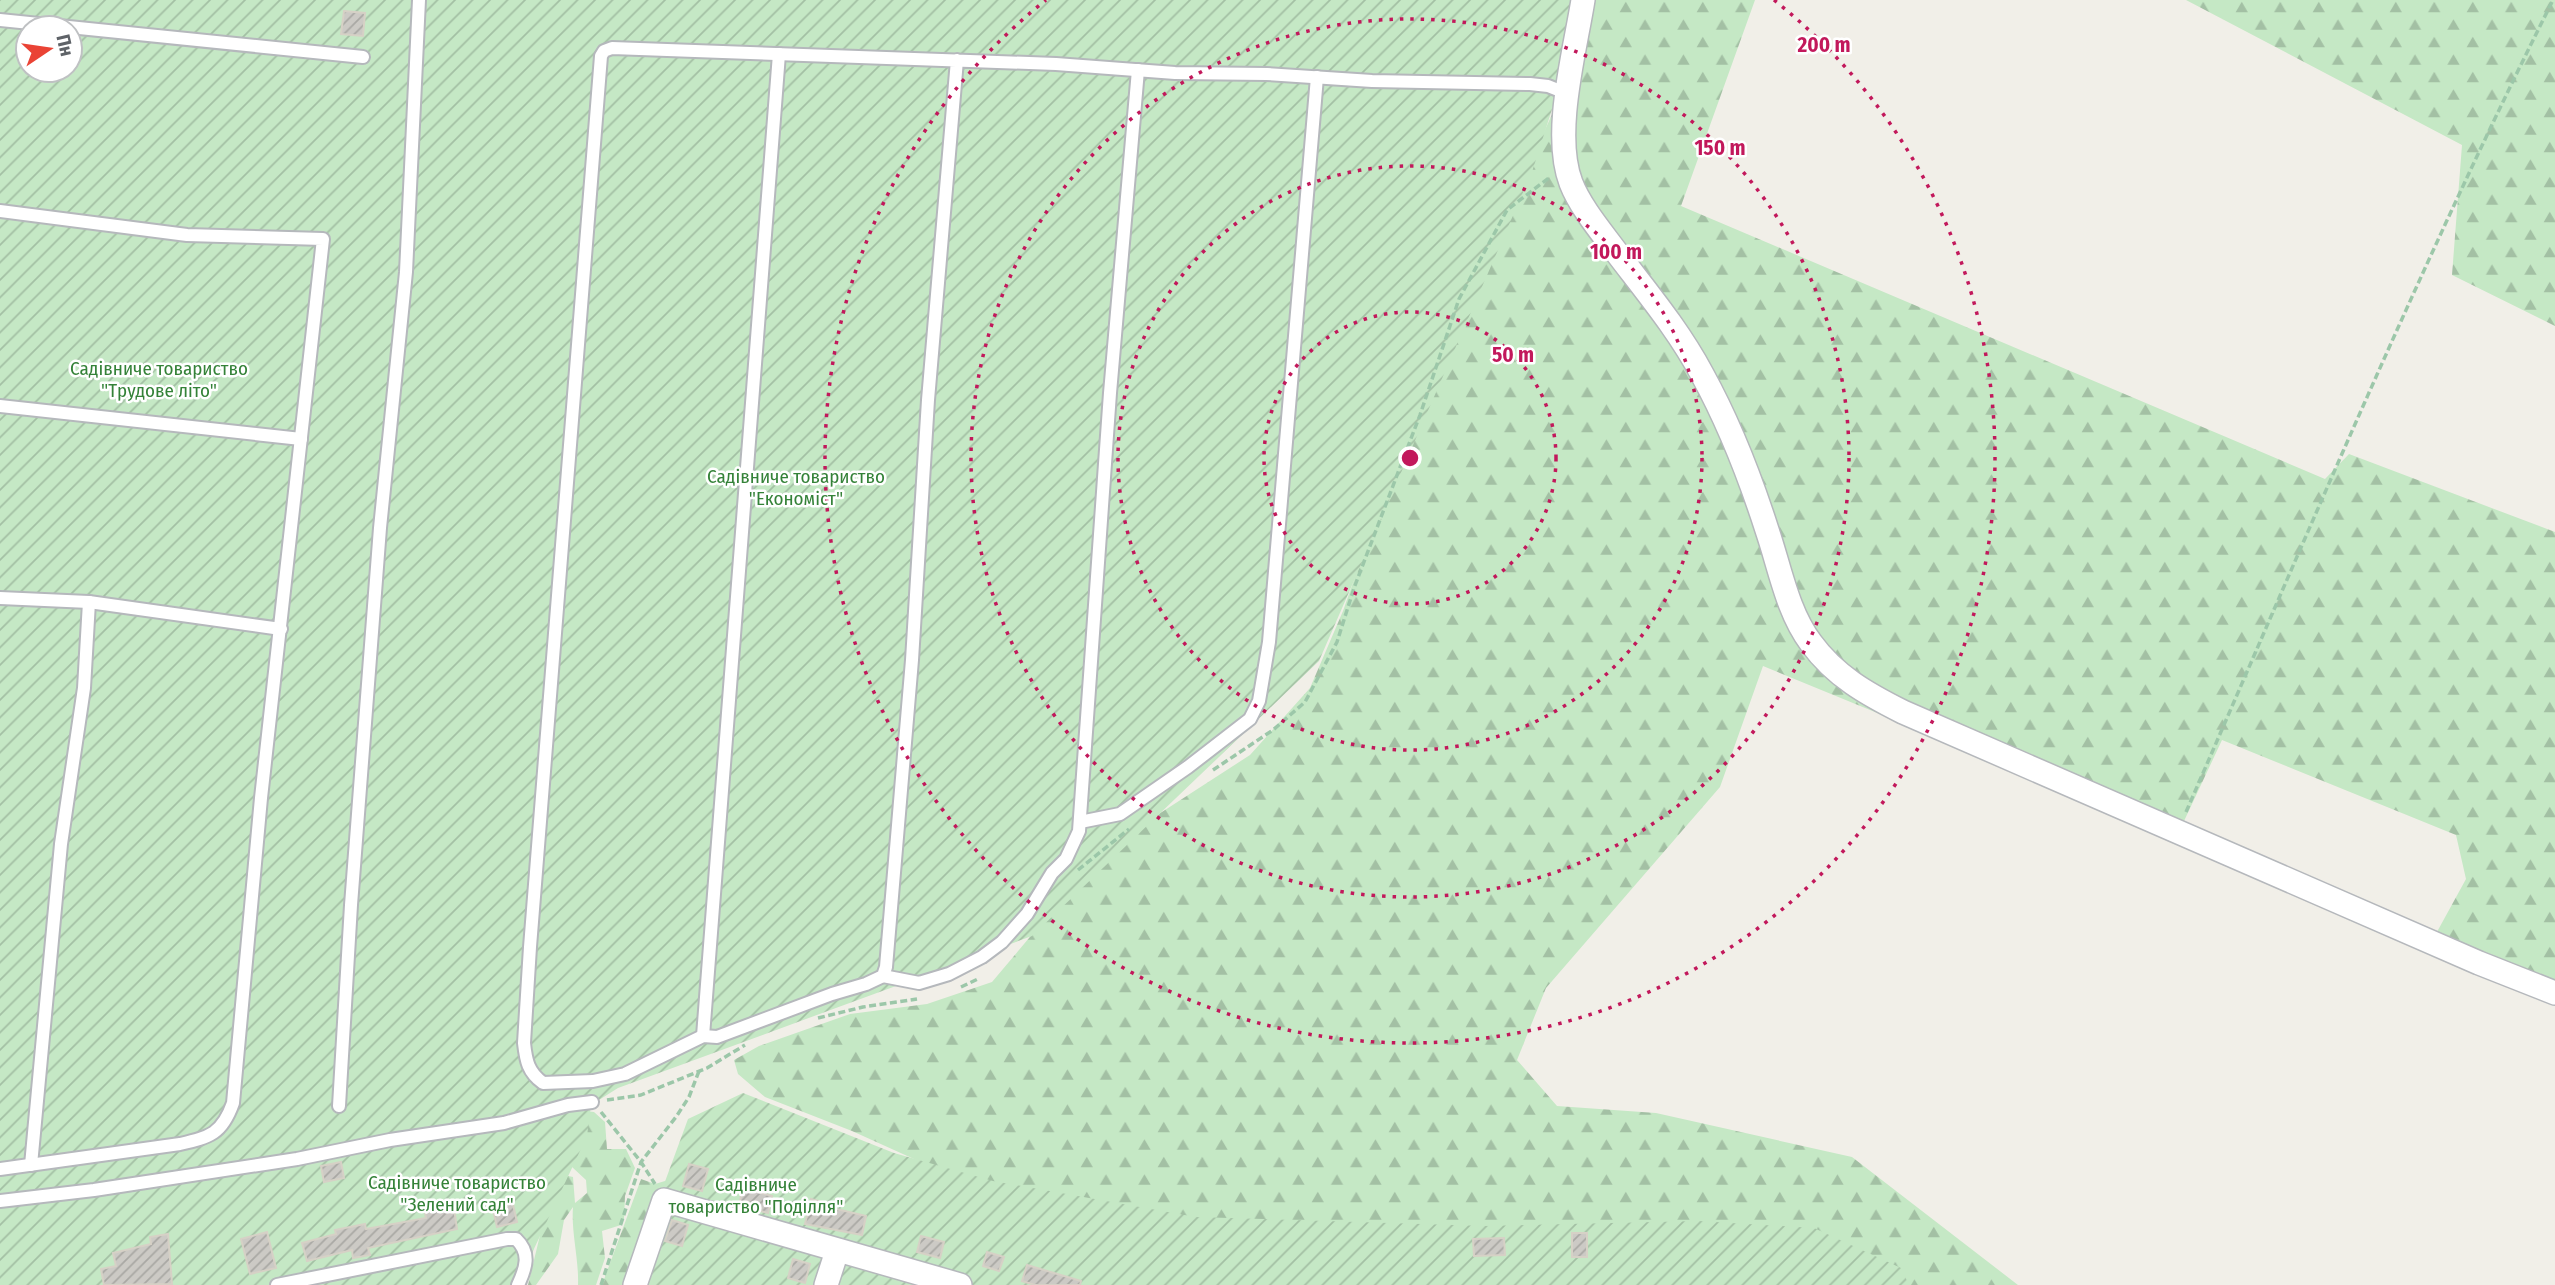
<svg xmlns="http://www.w3.org/2000/svg" width="2555" height="1285" font-family="'Fira Sans Condensed',sans-serif">
	<defs>
		<pattern id="forest-firs" width="22" height="20" patternUnits="userSpaceOnUse" patternTransform="scale(1.75)"><rect width="22" height="20" fill="#c5e8c5"/><path d="M5 1l3.5 6h-7zM16 11l3.5 6h-7z" fill="#a3c0a4"/></pattern>
		<pattern id="garden-furrows" width="10" height="10" patternUnits="userSpaceOnUse" patternTransform="scale(1.75)"><rect width="10" height="10" fill="#c5e8c5"/><path d="M-1 1l2-2M0 10L10 0M9 11l2-2" fill="none" stroke="#a3c0a4"/></pattern>
		<pattern id="building-hatch" width="6" height="6" patternUnits="userSpaceOnUse" patternTransform="scale(1.75)"><rect width="6" height="6" fill="#cccac5"/><path d="M-1 1l2-2M0 6l6-6M5 7l2-2" fill="none" stroke="#a9a8a4"/></pattern>
	</defs>
	<rect width="100%" height="100%" fill="#f1efe8"/>
	<g fill="url(#forest-firs)">
		<polygon points="1594,0 1755,0 1681,206 2325,479 2349,454 2555,532 2555,992 2432,941 2466,879 2456,835 2222,740 2177,836 1763,666 1720,787 1546,988 1517,1060 1557,1106 1656,1113 1852,1157 2018,1285 1894,1285 1342,1242 967,1183 852,1131 765,1097 738,1074 734,1060 759,1046 850,1014 927,1004 992,982 1072,887 1148,821 1250,755 1310,688 1343,611 1402,444 1574,66"/>
		<polygon points="2186,0 2555,0 2555,326 2452,275 2462,145"/>
		<path d="M568,1109L594,1112L605,1122L607,1149H626L635,1168L625,1196L624,1219L621,1225L602,1231L605,1258L596,1285H578C579,1259 571,1232 573,1207L564,1220L558,1254L536,1285H528L555,1173L573,1177L575,1203L587,1193L586,1180L572,1167Z"/>
		<polygon points="675,1178 648,1285 602,1285 641,1179 655,1184"/>
	</g>
	<g fill="url(#garden-furrows)" fill-rule="evenodd">
		<path d="M0,0H1584L1577,31L1532,172L1319,661L1032,936L618,1088L591,1105L587,1136L517,1285H0ZM28,28H70V70H28Z"/>
		<polygon points="743,1093 894,1153 993,1181 1196,1217 1485,1226 1699,1221 1814,1228 1901,1268 1909,1285 627,1285 688,1119"/>
	</g>
	<g fill="url(#building-hatch)" stroke="#d6d1c6" stroke-width="2">
		<polygon points="344,11 365,13 363,36 341,34"/>
		<polygon points="341,1162 344,1178 324,1182 321,1166"/>
		<polygon points="689,1164 708,1169 702,1191 683,1186"/>
		<polygon points="743,1188 772,1196 768,1213 739,1205"/>
		<polygon points="811,1199 829,1204 828,1207 866,1216 862,1235 805,1224"/>
		<polygon points="512,1200 517,1222 497,1227 492,1205"/>
		<polygon points="453,1201 457,1229 368,1248 370,1255 353,1258 352,1250 307,1261 302,1243 336,1234 335,1230 365,1224 366,1229 426,1218 424,1206"/>
		<polygon points="672,1220 688,1225 682,1246 665,1241"/>
		<polygon points="267,1232 276,1268 250,1274 241,1239"/>
		<rect x="1572" y="1233" width="15" height="24"/>
		<polygon points="168,1234 172,1284 104,1285 101,1269 116,1266 113,1253 151,1244 150,1237"/>
		<polygon points="921,1236 944,1242 940,1258 917,1252"/>
		<polygon points="1504,1238 1505,1255 1474,1256 1473,1239"/>
		<polygon points="987,1252 1004,1257 999,1271 983,1266"/>
		<polygon points="793,1259 810,1264 805,1283 788,1278"/>
		<polygon points="1027,1265 1081,1281 1080,1285 1035,1285 1022,1281"/>
	</g>
	<g fill="none" stroke-linecap="round" stroke-linejoin="round">
		<g stroke="#b5b8bc" stroke-width="16">
			<g id="lane">
				<polyline points="0,20 363,57"/>
				<path d="M957,60L928,400L912,660L886,967L883,976L866,984L832,994L717,1037L703,1036L625,1074L593,1081L543,1083C528,1072 526,1061 524,1043L530,947L601,56L604,51L612,48L1056,64L1175,73L1267,74L1372,81L1530,84L1548,86L1568,94"/>
				<path d="M0,211L187,235L323,239L261,798L233,1103C222,1134 210,1137 180,1144L0,1169"/>
				<polyline points="0,406 301,439"/>
				<polyline points="0,598 89,602 281,629"/>
				<polyline points="1080,822 1120,814 1188,767 1250,719 1259,701 1269,642 1317,77"/>
				<polyline points="883,976 919,983 949,974 982,957 1002,942 1027,914 1052,873 1066,859 1079,831 1110,393 1138,70"/>
				<polyline points="703,1036 779,54"/>
				<polyline points="339,1106 351,905 380,528 406,272 419,0"/>
				<polyline points="31,1165 61,844 84,688 89,602"/>
				<polyline points="0,1201 94,1190 297,1159 390,1140 504,1123 568,1105 592,1102"/>
				<path d="M277,1285L507,1239H516C531,1253 526,1268 518,1285"/>
			</g>
		</g>
		<g stroke="#b5b8bc" stroke-width="26">
			<g id="street">
				<path d="M1583,0C1575,51 1552,134 1571,183C1580,206 1599,229 1614,249C1645,290 1678,329 1702,374C1729,423 1750,477 1767,530C1780,568 1787,611 1811,643C1835,676 1867,694 1903,712L2479,963L2555,993"/>
				<polyline points="635,1285 664,1200 960,1285"/>
				<polyline points="826,1285 837,1251"/>
			</g>
		</g>
		<g stroke="#9cc7a9" stroke-width="3.5" stroke-dasharray="7 3.5" stroke-linecap="butt">
			<polyline points="1213,770 1273,730 1305,702 1337,642 1354,588 1420,415 1459,299 1507,210 1550,177"/>
			<path d="M2186,812C2305,540 2420,265 2553,0"/>
			<polyline points="1078,870 1129,829"/>
			<polyline points="961,987 980,978"/>
			<polyline points="818,1018 863,1007 917,999"/>
			<polyline points="607,1100 641,1095 707,1068 745,1045"/>
			<polyline points="601,1112 641,1162 655,1184"/>
			<polyline points="601,1285 641,1162 676,1117 689,1097 699,1071"/>
		</g>
		<use href="#lane" stroke="#fff" stroke-width="12"/>
		<use href="#street" stroke="#fff" stroke-width="23"/>
	</g>
	<g fill="none" stroke="#c2185b" stroke-width="3.5" stroke-dasharray="3.5 7">
		<circle cx="1410" cy="458" r="146"/>
		<circle cx="1410" cy="458" r="292"/>
		<circle cx="1410" cy="458" r="439"/>
		<path d="M1774 0A585 585 0 1 1 1046 0"/>
	</g>
	<g text-anchor="middle" dominant-baseline="central" stroke-width="5" stroke-linejoin="round" paint-order="stroke">
		<g font-size="19" fill="#348238" stroke="#fff">
			<text x="159" y="368">Садівниче товариство<tspan x="159" dy="22">"Трудове літо"</tspan></text>
			<text x="796" y="476">Садівниче товариство<tspan x="796" dy="22">"Економіст"</tspan></text>
			<text x="457" y="1182">Садівниче товариство<tspan x="457" dy="22">"Зелений сад"</tspan></text>
			<text x="756" y="1184">Садівниче<tspan x="756" dy="22">товариство "Поділля"</tspan></text>
		</g>
	</g>
	<circle cx="1410" cy="458" r="10" fill="#c2185b" stroke="#fff" stroke-width="3.5"/>
	<g font-size="21" text-anchor="middle" font-weight="bold" fill="#c2185b" stroke="#fff" stroke-width="5" stroke-linejoin="round" paint-order="stroke">
		<text x="1824" y="52">200 m</text>
		<text x="1720" y="155">150 m</text>
		<text x="1616" y="259">100 m</text>
		<text x="1513" y="362">50 m</text>
	</g>
	<g transform="translate(49 49) rotate(77)"><circle r="33" fill="#ffffff" stroke="#bfc1c3" stroke-width="2"/>
	<path d="M0-5L12 26L0 18L-12 26Z" fill="#ea4335"/>
	<text y="-10" font-size="19" font-weight="bold" text-anchor="middle" fill="#5f6368">Пн</text>
	</g>
</svg>
